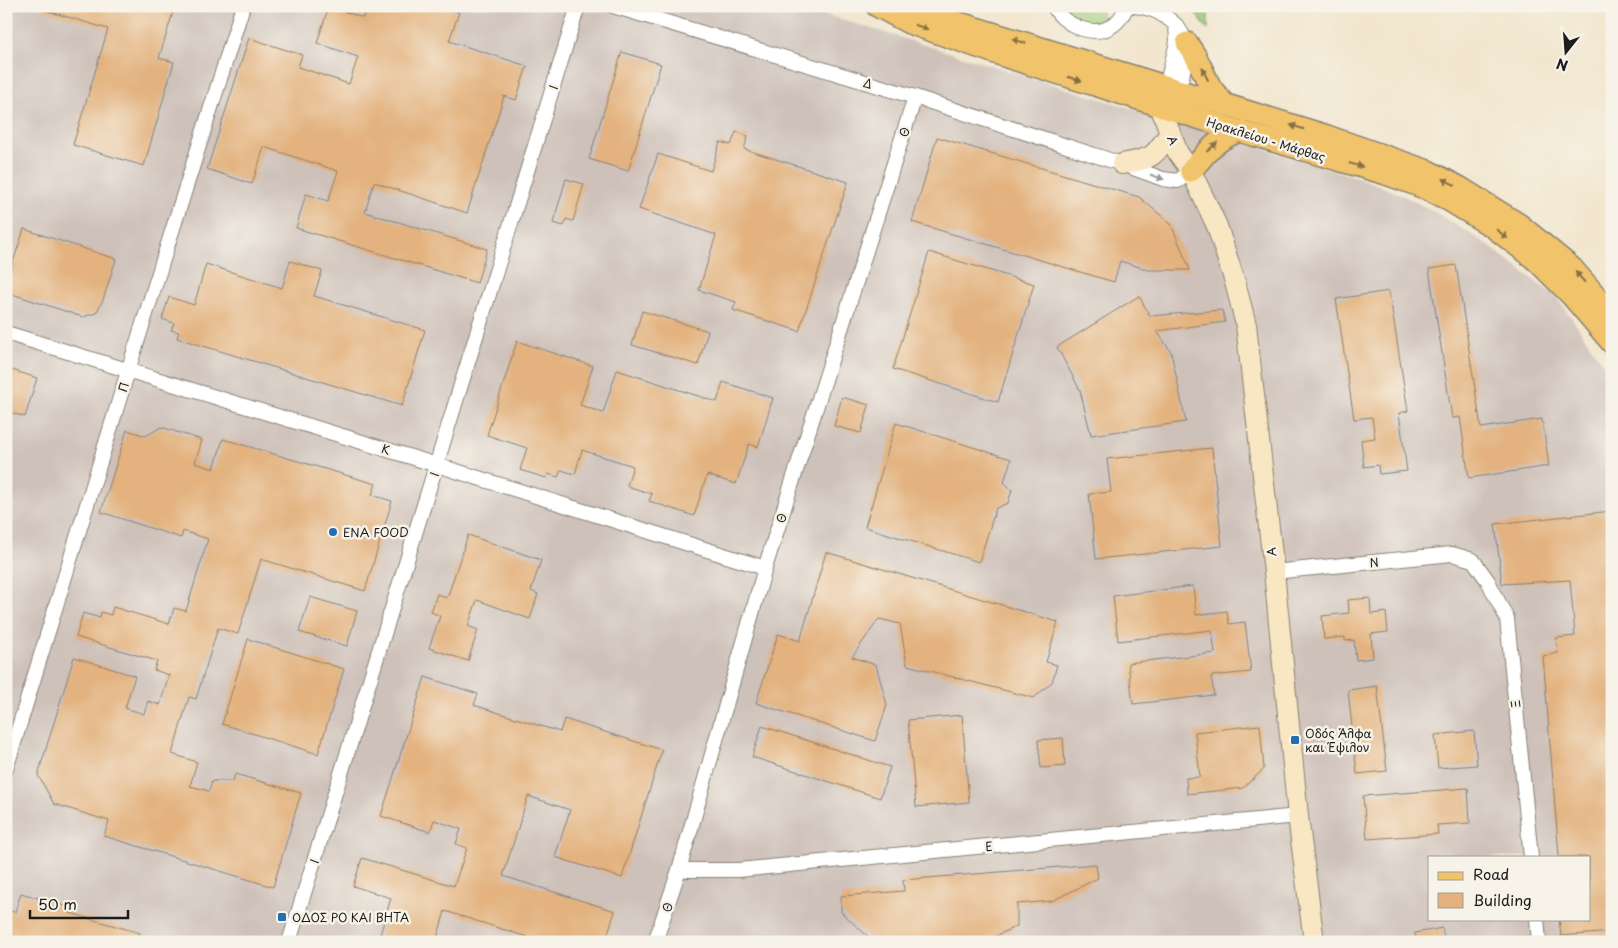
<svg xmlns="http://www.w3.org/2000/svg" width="1618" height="948" font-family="'Playpen Sans',sans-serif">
	<rect width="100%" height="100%" fill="#f7f3e8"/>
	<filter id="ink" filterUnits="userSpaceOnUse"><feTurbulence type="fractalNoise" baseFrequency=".02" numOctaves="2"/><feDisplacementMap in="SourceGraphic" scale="10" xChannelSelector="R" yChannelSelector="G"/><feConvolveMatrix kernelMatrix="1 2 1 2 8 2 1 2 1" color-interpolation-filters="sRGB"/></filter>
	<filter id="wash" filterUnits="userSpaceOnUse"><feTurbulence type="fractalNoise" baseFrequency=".0096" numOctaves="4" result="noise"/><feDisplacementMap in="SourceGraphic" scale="20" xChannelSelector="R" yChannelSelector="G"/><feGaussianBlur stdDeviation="1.12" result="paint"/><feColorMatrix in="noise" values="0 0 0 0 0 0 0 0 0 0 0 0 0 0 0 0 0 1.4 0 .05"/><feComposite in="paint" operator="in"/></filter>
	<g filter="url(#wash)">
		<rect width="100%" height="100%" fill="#f2e6ce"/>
		<path fill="#cec1ba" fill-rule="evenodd" d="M6,6H797L1363,179L1400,194L1438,214L1482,241L1558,298L1612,377V942H6ZM1429,857H1589V919H1429Z"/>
		<g fill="#9cc977" stroke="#5c724a">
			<polygon points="1055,6 1097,6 1102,12 1102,23 1078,29"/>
			<polygon points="1190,6 1208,6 1208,30"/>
		</g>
		<g id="blocks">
			<g fill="#e3b27f">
				<polygon points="42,6 175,6 159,58 174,62 144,166 73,145 108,29 41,9"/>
				<polygon points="329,6 363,18 367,6 449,6 448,9 459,12 449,41 527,66 516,100 504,96 467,213 374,182 365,212 487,249 477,283 296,228 306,194 328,201 338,171 264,147 252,184 207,169 249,38 302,55 298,67 349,84 358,57 317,43"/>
				<polygon points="622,52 661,64 628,171 589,159"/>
				<polygon points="736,132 748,136 744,149 848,182 799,331 733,310 736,302 699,290 716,235 639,209 658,154 711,171 720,142 731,145"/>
				<polygon points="937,137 1139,197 1171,224 1190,270 1149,270 1120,261 1114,282 912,222"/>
				<polygon points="566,179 584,184 573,221 566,219 564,226 553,223"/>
				<polygon points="24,229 116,259 103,300 96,313 83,317 6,292 6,283"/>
				<polygon points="929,252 1034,284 998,402 893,369"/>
				<polygon points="290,261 322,271 314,296 425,330 402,406 177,338 179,332 171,330 174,323 162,319 169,297 194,305 206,264 282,288"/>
				<polygon points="1456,265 1481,428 1542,419 1549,466 1469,478 1460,417 1452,418 1429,269"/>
				<polygon points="1389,291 1408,411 1399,413 1407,471 1379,474 1378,465 1364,467 1361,440 1375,438 1372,417 1354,419 1336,299"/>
				<polygon points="1139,296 1150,316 1222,310 1225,322 1157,331 1171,352 1186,422 1091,435 1080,390 1057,347"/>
				<polygon points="642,311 708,331 698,365 632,345"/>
				<polygon points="517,341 593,366 580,405 603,413 617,370 717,402 723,382 773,398 758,447 749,444 736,484 707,475 694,516 649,501 652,494 627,486 633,466 582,450 575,474 561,470 558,477 548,474 546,478 520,470 527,448 487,435"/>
				<polygon points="6,368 37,378 25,417 6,411"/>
				<polygon points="842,397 869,405 861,433 834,426"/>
				<polygon points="896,423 1011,459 1004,482 1012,490 1008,503 996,508 979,562 865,527"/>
				<polygon points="161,427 202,440 195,463 214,469 223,439 376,484 372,495 392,501 365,591 261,559 238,634 218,628 196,699 189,697 172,754 197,762 190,786 209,791 212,781 233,781 235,774 301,793 273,887 104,836 109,821 54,804 38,775 74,657 135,676 125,708 144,714 148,701 160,705 169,675 154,670 157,661 76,637 83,613 100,618 101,612 111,615 113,607 169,624 174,608 186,611 208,539 183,531 181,538 101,512 127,430 146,436"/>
				<polygon points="1212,448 1222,546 1096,559 1089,494 1111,492 1107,459"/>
				<polygon points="1612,511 1612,932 1561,936 1559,919 1589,919 1589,857 1559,857 1543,656 1558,653 1556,638 1575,636 1570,580 1502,584 1495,524"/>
				<polygon points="468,535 541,560 531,591 538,594 530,619 477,600 468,626 478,630 468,661 429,648 440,616 431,612 437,594 447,598"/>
				<polygon points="826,552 1058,622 1046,662 1057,665 1052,682 1034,698 907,665 900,624 879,619 852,657 876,665 887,705 875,741 756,703 778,634 800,641"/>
				<polygon points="1193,586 1196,615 1227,611 1229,624 1245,622 1251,672 1211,676 1214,695 1133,704 1128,663 1215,653 1212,630 1118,641 1113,596"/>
				<polygon points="310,597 357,611 347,646 299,632"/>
				<polygon points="1370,598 1371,614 1386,612 1388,632 1371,634 1373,658 1356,660 1354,640 1345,641 1345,637 1324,639 1322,616 1349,613 1348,600"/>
				<polygon points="248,639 344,669 318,754 222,724"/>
				<polygon points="425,677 478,694 474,705 560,732 564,719 662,750 622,878 555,857 570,810 528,796 503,876 615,911 605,942 543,942 445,911 436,942 403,942 380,935 391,898 353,886 362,858 454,886 467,848 456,844 461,829 434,820 430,832 381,816"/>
				<polygon points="1377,686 1387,771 1357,774 1348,690"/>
				<polygon points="962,715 969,802 916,807 908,720"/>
				<polygon points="1260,725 1264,769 1243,788 1187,794 1186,778 1200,777 1195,732"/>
				<polygon points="762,726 890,767 880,798 752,757"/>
				<polygon points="1474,731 1477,765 1438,768 1435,735"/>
				<polygon points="1063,738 1065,766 1041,768 1038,740"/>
				<polygon points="1468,788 1470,823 1437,825 1438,834 1367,839 1363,796"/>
				<polygon points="1096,864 1098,878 1052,901 1017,904 1017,926 983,942 874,942 841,912 841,896 904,891 903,880"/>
				<polygon points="21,893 72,908 70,913 140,933 137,942 6,942 6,910 15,912"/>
				<polygon points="1442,928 1445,942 1416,942 1415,933"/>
			</g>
		</g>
	</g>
	<g filter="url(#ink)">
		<use href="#blocks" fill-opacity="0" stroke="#878175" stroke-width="1"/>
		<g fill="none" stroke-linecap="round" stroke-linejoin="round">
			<g stroke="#878175" stroke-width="16">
				<g id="street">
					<polyline points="613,6 915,97 1122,164 1163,179 1178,181 1191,171"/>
					<path d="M1054,6C1061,24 1093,38 1110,27C1119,22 1123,15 1127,6"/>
					<path d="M1134,6C1148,7 1159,11 1170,20C1195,39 1185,64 1178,91"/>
					<polyline points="1166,87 1177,42 1176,25"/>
					<polyline points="6,333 437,465 765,568"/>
					<polyline points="1274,572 1452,554 1473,560 1488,581 1507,619 1531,857"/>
					<polyline points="6,769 128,371 243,6"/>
					<polyline points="679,870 738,870 1298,816"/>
					<polyline points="1537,919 1539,942"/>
					<polyline points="289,942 578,6"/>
					<polyline points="655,942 679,870 765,568 915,97"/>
				</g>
			</g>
			<g stroke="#878175" stroke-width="22">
				<g id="secondary">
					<polyline points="1164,94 1160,106 1178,153 1191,171 1217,226 1235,282 1246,325 1274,572 1298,816 1314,942"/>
					<path d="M1122,164C1153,158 1152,159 1170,133"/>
				</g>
			</g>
			<g stroke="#878175" stroke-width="24">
				<g id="primary">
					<polyline points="877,6 909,23 1007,57 1239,131 1386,174 1417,185 1445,198 1493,227 1536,260 1571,295 1612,343"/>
					<polyline points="888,6 914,9 1324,135 1428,171 1459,187 1520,225 1572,268 1612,314"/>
					<polyline points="1187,43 1196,57 1211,88 1225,105"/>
					<path d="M1191,171C1208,151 1214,141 1239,131"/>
				</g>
			</g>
			<use href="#street" stroke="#fff" stroke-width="14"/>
			<use href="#secondary" stroke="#f9e7c3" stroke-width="20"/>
			<use href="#primary" stroke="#f1c36a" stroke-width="21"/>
		</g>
		<defs><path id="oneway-solid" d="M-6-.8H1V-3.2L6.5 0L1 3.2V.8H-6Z" transform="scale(1.25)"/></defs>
		<g fill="#867043">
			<use href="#oneway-solid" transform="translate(921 27) rotate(19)"/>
			<use href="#oneway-solid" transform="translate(1019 41) rotate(-163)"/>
			<use href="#oneway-solid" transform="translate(1205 74) rotate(-116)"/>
			<use href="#oneway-solid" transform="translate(1075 79) rotate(18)"/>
			<use href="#oneway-solid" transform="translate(1297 127) rotate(-163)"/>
			<use href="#oneway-solid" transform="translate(1212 147) rotate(-42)"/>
			<use href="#oneway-solid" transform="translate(1356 165) rotate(16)"/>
			<use href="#oneway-solid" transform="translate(1449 182) rotate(-153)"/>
			<use href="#oneway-solid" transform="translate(1502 234) rotate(38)"/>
			<use href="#oneway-solid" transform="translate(1580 277) rotate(-131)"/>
		</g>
		<use fill="#999" href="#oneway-solid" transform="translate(1157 177) rotate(19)"/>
	</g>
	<g fill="#1f6fb2" stroke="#f7f3e8" stroke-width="2">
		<circle cx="333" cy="532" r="5"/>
		<rect x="1290" y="735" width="10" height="10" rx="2.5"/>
		<rect x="277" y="912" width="10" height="10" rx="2.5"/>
	</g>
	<g text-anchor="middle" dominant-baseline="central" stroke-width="5" stroke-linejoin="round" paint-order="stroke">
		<g font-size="12" fill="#1c1c1c" stroke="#f7f3e8">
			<text transform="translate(868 83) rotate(17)">Δ</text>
			<text transform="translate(553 87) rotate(-73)">Ι</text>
			<text transform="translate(904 132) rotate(-72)">Θ</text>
			<text transform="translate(1266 139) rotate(17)">Ηρακλείου - Μάρθας</text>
			<text transform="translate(1173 140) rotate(68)">Α</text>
			<text transform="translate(123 387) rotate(-73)">Π</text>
			<text transform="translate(386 449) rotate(17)">Κ</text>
			<text transform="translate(434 474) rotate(-73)">Ι</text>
			<text transform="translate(781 518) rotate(-72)">Θ</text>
			<text transform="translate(1271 552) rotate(-96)">Α</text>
			<text transform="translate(1374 562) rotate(-6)">Ν</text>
			<text transform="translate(1515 704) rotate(-96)">Ξ</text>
			<text transform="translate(989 846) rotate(-6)">Ε</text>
			<text transform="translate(314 861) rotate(-73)">Ι</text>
			<text transform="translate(667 907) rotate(-71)">Θ</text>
		</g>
		<g font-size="12" fill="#1c1c1c" stroke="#f7f3e8" text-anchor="start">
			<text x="343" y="532">ENA FOOD</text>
			<text x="1305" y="733">Οδός Άλφα<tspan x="1305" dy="14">και Έψιλον</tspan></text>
			<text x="292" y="917">ΟΔΟΣ ΡΟ ΚΑΙ ΒΗΤΑ</text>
		</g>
	</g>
	<rect width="1618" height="948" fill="none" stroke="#f7f3e8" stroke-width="25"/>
	<rect x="1428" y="856" width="162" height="65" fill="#f7f3e8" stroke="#9f9d96"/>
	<rect x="1438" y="872" width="25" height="8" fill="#f1c36a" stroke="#9f9d96"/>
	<text x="1473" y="880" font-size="15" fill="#1c1c1c">Road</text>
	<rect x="1438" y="893" width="25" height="15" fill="#e3b27f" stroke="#9f9d96"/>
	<text x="1473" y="906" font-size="15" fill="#1c1c1c">Building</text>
	<g transform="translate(1566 52) rotate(197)" stroke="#f7f3e8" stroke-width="4" paint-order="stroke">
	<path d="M0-4L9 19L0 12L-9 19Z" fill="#1c1c1c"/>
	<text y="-8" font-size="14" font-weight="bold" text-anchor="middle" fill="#1c1c1c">N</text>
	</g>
	<path d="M30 910v8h98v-8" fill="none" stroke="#1c1c1c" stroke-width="2.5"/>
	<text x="38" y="910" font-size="15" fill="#1c1c1c" stroke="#f7f3e8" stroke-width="4" paint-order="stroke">50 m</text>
</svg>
